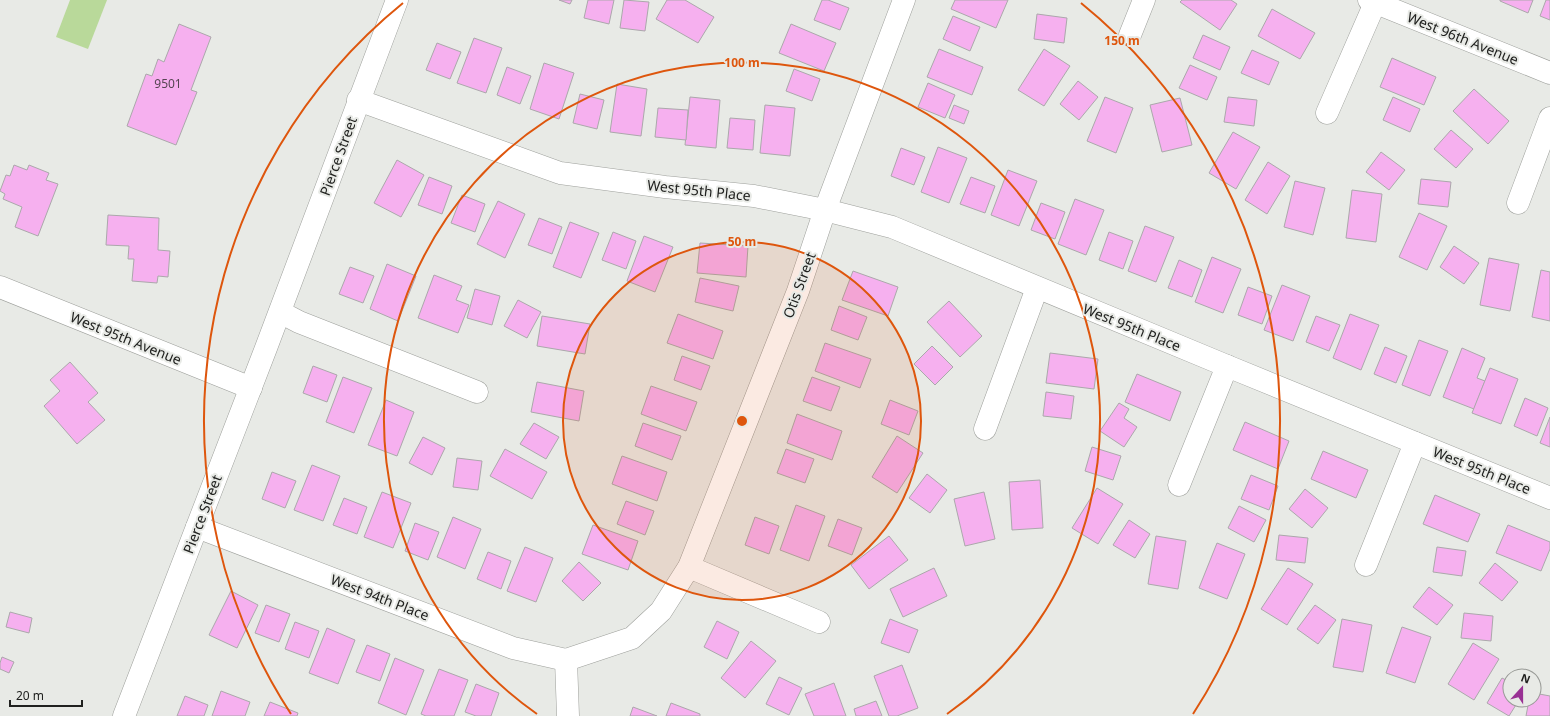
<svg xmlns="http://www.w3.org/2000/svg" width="1550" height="716" font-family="'Noto Sans',sans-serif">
	<rect width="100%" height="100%" fill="#e8eae6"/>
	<polygon fill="#b9d99a" points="70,0 107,0 88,49 56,37"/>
	<g fill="#f6b0ef" stroke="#aba8ab">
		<polygon points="559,0 572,0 570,4"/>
		<polygon points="588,0 614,0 609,24 584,18"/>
		<polygon points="624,0 649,2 645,31 620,28"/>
		<polygon points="667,0 685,0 714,17 698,43 656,19"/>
		<polygon points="822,0 828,0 849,8 840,30 814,20"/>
		<polygon points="955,0 1008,0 996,28 951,9"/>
		<polygon points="1182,0 1231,0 1237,4 1220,30 1180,2"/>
		<polygon points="1500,0 1533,0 1528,13 1500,1"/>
		<polygon points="1546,0 1550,0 1550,20 1540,16"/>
		<polygon points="1272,9 1315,33 1300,59 1258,36"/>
		<polygon points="1037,14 1067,18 1064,43 1034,39"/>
		<polygon points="953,16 980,27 970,51 943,39"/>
		<polygon points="179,24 211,37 191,90 197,92 176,145 127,126 146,74 152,76 158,59 164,62"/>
		<polygon points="791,24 836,43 824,71 779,53"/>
		<polygon points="1203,35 1230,47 1220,70 1193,58"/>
		<polygon points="474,38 502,48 486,93 457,83"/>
		<polygon points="437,43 461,52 450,79 426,70"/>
		<polygon points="939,49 983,67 972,95 927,77"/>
		<polygon points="1044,49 1070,66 1044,106 1018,90"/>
		<polygon points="1252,50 1279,62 1269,85 1241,73"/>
		<polygon points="1392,58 1436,77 1424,105 1380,87"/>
		<polygon points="544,63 574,73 559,119 530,109"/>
		<polygon points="1190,65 1217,77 1207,100 1179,88"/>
		<polygon points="507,67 531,76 520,104 497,95"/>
		<polygon points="794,69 820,79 812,101 786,91"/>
		<polygon points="1078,81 1098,97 1079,120 1060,104"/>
		<polygon points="928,83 955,95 945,118 918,107"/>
		<polygon points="617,84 647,89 641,136 610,132"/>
		<polygon points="1474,89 1509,121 1488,144 1453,111"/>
		<polygon points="580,94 604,100 597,129 573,123"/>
		<polygon points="690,97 720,100 716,148 685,145"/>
		<polygon points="1105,97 1133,108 1116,153 1087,141"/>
		<polygon points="1228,97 1257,100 1254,126 1224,122"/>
		<polygon points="1393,97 1420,109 1410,132 1383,120"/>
		<polygon points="1180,98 1192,145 1162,152 1150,105"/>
		<polygon points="765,105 795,108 790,156 760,153"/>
		<polygon points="954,105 969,111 964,124 949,118"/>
		<polygon points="658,108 688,110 686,140 655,137"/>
		<polygon points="730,118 755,120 753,150 727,148"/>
		<polygon points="1451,130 1473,149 1456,168 1434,149"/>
		<polygon points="1233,132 1260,147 1236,189 1209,173"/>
		<polygon points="938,147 967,158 949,203 921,192"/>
		<polygon points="901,148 925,157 914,185 891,176"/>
		<polygon points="1381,152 1405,170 1389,190 1366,172"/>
		<polygon points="397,160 424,175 401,217 374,203"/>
		<polygon points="1268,162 1290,176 1267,214 1245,200"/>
		<polygon points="14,165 27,170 29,165 49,173 46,180 58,184 38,236 15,227 22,207 3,199 5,194 0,191 6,175 10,176"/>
		<polygon points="1008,170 1037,181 1019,226 991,215"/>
		<polygon points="429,177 452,186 442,214 418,205"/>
		<polygon points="971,177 995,186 985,213 960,204"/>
		<polygon points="1421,179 1451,182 1448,207 1418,204"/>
		<polygon points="1295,181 1325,188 1313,235 1284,227"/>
		<polygon points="1352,190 1382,194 1376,242 1346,238"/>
		<polygon points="462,195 485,204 475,232 451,223"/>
		<polygon points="1075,199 1104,210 1086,255 1058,244"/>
		<polygon points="498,201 525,214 505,258 477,244"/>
		<polygon points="1041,203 1065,212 1055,239 1031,230"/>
		<polygon points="1419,213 1447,226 1427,270 1399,257"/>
		<polygon points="108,215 159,218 158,250 170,251 168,277 158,276 157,283 132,281 134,259 128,259 129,246 106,245"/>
		<polygon points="539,218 562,227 552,254 528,245"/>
		<polygon points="570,222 599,233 581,278 553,267"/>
		<polygon points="1145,226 1174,237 1156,282 1128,271"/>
		<polygon points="613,232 636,241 626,269 602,260"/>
		<polygon points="1109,232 1133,241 1123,269 1099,260"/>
		<polygon points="644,236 673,247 655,292 627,281"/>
		<polygon points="700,243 748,246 746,277 697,273"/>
		<polygon points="1454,246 1479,263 1464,284 1440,267"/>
		<polygon points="1212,257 1241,269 1223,313 1195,302"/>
		<polygon points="1489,258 1519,264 1510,311 1480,305"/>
		<polygon points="1179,260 1202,270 1192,297 1168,288"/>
		<polygon points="387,264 416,276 398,321 370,309"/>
		<polygon points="350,267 374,276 363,303 339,294"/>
		<polygon points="1541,270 1550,272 1550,321 1532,317"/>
		<polygon points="853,271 898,287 888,316 842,300"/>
		<polygon points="434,275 462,286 456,300 469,305 458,333 418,318"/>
		<polygon points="700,278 739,286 733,311 695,302"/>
		<polygon points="1282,285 1310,296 1293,341 1264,330"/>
		<polygon points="1248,287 1272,296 1262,324 1238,315"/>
		<polygon points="475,289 500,296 492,325 467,318"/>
		<polygon points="518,300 541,312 527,338 504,326"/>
		<polygon points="949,301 982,336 960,357 927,322"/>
		<polygon points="839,306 867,317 858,340 831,330"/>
		<polygon points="678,314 723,331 713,359 667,343"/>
		<polygon points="1350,314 1379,325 1361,370 1333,358"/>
		<polygon points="542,316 590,324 585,354 537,346"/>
		<polygon points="1316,316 1340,325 1329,351 1306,342"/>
		<polygon points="1419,340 1448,351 1430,396 1402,385"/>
		<polygon points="825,343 871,359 860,388 815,371"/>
		<polygon points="932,346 953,367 935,385 914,364"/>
		<polygon points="1385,347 1407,356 1396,383 1374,374"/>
		<polygon points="1462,348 1485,358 1477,378 1485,381 1474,409 1443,397"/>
		<polygon points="1050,353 1098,359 1094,389 1046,383"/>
		<polygon points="682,356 710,366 701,390 674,380"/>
		<polygon points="70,362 98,393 88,402 105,420 77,444 44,406 60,391 50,380"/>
		<polygon points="313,366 337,375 327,402 303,393"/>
		<polygon points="1490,368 1518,379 1501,424 1472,413"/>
		<polygon points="1137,374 1181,392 1170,421 1125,402"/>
		<polygon points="343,377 372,388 354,433 326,422"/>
		<polygon points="812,377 840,387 831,411 803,401"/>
		<polygon points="537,382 584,391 579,421 531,412"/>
		<polygon points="651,386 697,402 686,431 641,414"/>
		<polygon points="1046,392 1074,396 1071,419 1043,416"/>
		<polygon points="1525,398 1548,408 1537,436 1514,426"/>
		<polygon points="386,400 414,412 397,456 368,445"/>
		<polygon points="890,400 918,411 909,435 881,424"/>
		<polygon points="1119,403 1129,409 1124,418 1137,427 1124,447 1100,431"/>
		<polygon points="797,414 842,431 832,460 787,443"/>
		<polygon points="1550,417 1550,447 1540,443"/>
		<polygon points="1245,422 1289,441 1278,469 1233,450"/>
		<polygon points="534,423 559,437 546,459 520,444"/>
		<polygon points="643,423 681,436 672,460 635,446"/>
		<polygon points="897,436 923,453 897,493 872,477"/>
		<polygon points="423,437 445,448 432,475 409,463"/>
		<polygon points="1092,447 1121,456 1113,480 1085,471"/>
		<polygon points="505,449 547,472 532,499 490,476"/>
		<polygon points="786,449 814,459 805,483 777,473"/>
		<polygon points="1323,451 1368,470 1356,498 1311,479"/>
		<polygon points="622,456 667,472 657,501 612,484"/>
		<polygon points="457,458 482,461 478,490 453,487"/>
		<polygon points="312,465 340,476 323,521 294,510"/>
		<polygon points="272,472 296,481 285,508 262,499"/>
		<polygon points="927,474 947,490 930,513 909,498"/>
		<polygon points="1251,475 1278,486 1269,510 1241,499"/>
		<polygon points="1040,480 1043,528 1012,530 1009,482"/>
		<polygon points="1097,488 1123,504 1098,544 1072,528"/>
		<polygon points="1305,489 1328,508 1312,528 1289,509"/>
		<polygon points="382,492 411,503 393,548 364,537"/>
		<polygon points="984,492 995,539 965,546 954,499"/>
		<polygon points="1435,495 1480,514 1468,542 1423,524"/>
		<polygon points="344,498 367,507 357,534 333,525"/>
		<polygon points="626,501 654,511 645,535 617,524"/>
		<polygon points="796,505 825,516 809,561 780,550"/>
		<polygon points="1239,506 1266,520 1254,542 1228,528"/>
		<polygon points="453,517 481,529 465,569 437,557"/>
		<polygon points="755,517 779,526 769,554 745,545"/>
		<polygon points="838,519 862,528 852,555 828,546"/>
		<polygon points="1129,520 1150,534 1135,558 1113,545"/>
		<polygon points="415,523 439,532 428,560 405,551"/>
		<polygon points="593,525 638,541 628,570 582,554"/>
		<polygon points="1508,525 1550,542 1550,549 1541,571 1496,553"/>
		<polygon points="1279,535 1308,538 1305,563 1276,560"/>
		<polygon points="889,536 908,560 869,589 851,565"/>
		<polygon points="1156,536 1186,541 1178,589 1148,584"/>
		<polygon points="1217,543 1245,554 1227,599 1199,588"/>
		<polygon points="525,547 553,558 536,602 507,591"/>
		<polygon points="1437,547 1466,551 1462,576 1433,572"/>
		<polygon points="488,552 511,561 501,589 477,579"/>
		<polygon points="579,562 601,583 583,601 562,581"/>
		<polygon points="1495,563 1518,582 1502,601 1479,583"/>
		<polygon points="934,568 947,596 903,617 890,589"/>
		<polygon points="1288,568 1313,584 1287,625 1261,609"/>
		<polygon points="1429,587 1453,605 1437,625 1413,607"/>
		<polygon points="231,591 258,605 237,648 209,635"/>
		<polygon points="266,605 290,614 279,642 255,633"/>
		<polygon points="1315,605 1336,620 1318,644 1297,629"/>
		<polygon points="10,612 32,618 29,633 6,627"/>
		<polygon points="1464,613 1493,616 1491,641 1461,638"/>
		<polygon points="890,619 918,630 909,653 881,643"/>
		<polygon points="1342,619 1372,625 1363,672 1333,667"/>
		<polygon points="717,621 739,632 727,659 704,647"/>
		<polygon points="295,622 319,631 309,658 285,649"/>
		<polygon points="1402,627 1431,637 1415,683 1386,673"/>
		<polygon points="327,628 355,640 338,684 309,673"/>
		<polygon points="751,641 776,661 745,698 721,678"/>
		<polygon points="1473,643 1499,659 1474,700 1448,684"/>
		<polygon points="367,645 390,654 380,681 356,672"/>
		<polygon points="2,657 14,662 9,673 0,669 0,663"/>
		<polygon points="395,658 424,670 406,715 378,703"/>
		<polygon points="902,665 918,708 897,716 889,716 874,676"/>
		<polygon points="439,669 468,680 454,716 426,716 421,714"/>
		<polygon points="779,677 802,688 789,715 766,704"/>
		<polygon points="1502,678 1510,682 1510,700 1519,700 1509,716 1487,703"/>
		<polygon points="834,683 846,716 814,716 805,694"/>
		<polygon points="476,684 499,693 491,716 476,716 465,712"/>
		<polygon points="221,691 250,702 245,716 212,716"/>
		<polygon points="1534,693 1550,696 1550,716 1526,716 1529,700 1534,700"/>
		<polygon points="185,696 208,705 204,716 177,716"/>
		<polygon points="876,701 882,716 856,716 854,709"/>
		<polygon points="270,702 298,713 297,716 264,716"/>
		<polygon points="671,703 700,714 700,716 666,716"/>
		<polygon points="633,707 657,716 630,716"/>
	</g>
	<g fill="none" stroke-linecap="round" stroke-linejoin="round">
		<g stroke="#9ea09c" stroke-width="23">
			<g id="minor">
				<polyline points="1369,0 1550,73"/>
				<polyline points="1130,35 1144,0"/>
				<polyline points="358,100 560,173 665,187 754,196 825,210 892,227 1227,366 1550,498"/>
				<polyline points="1327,113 1375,3"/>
				<polyline points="1518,203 1550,118"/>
				<polyline points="0,287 251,388"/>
				<polyline points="280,312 299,322 477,392"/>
				<polyline points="985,429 1037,288"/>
				<polyline points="1179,485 1227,366"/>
				<polyline points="197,527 513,648 566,660 632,638 661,611 689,567 798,291 825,210 904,0"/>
				<polyline points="1366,565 1415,443"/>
				<polyline points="689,567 819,622"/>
				<polyline points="566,660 568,716"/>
			</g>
		</g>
		<g stroke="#9ea09c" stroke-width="23">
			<polyline id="tertiary" points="124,716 266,348 397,0"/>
		</g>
		<use href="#minor" stroke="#fff" stroke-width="22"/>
		<use href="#tertiary" stroke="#fff" stroke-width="22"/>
	</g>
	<circle cx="742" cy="421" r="179" fill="#de560d" fill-opacity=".12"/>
	<g fill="none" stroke="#de560d" stroke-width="2">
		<circle cx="742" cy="421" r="179"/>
		<path d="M537 714A358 358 0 1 1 947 714"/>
		<path d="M291 714A538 538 0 0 1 403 3M1081 3A538 538 0 0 1 1193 714"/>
	</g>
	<g text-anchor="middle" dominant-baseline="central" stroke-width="4" stroke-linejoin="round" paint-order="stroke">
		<g font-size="12" fill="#564553">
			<text x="168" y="83">9501</text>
		</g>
		<g font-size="14" fill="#20211f" stroke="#e8eae6">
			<text transform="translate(1463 38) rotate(22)">West 96th Avenue</text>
			<text transform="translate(338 156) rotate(-70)">Pierce Street</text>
			<text transform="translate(699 190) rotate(6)">West 95th Place</text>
			<text transform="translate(799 285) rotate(-70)">Otis Street</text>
			<text transform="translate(1132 327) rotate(22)">West 95th Place</text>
			<text transform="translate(126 338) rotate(22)">West 95th Avenue</text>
			<text transform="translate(1482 470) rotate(22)">West 95th Place</text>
			<text transform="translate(202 514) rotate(-69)">Pierce Street</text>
			<text transform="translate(380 597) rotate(21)">West 94th Place</text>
		</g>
	</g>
	<circle cx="742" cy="421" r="6" fill="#de560d" stroke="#e8eae6" stroke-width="2"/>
	<g font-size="12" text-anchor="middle" font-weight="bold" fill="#de560d" stroke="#e8eae6" stroke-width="4" stroke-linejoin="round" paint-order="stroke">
		<text x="1122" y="45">150 m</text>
		<text x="742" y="67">100 m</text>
		<text x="742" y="246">50 m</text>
	</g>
	<g transform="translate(1522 688) rotate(21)"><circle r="19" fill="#e8eae6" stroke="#989a96"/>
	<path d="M0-3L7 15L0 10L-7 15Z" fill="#993194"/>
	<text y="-6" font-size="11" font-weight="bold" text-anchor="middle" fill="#20211f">N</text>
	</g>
	<path d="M10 700v6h72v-6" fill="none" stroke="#20211f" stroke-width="2"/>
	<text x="16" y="700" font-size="12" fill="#20211f" stroke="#e8eae6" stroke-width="3" paint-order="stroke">20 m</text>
</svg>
